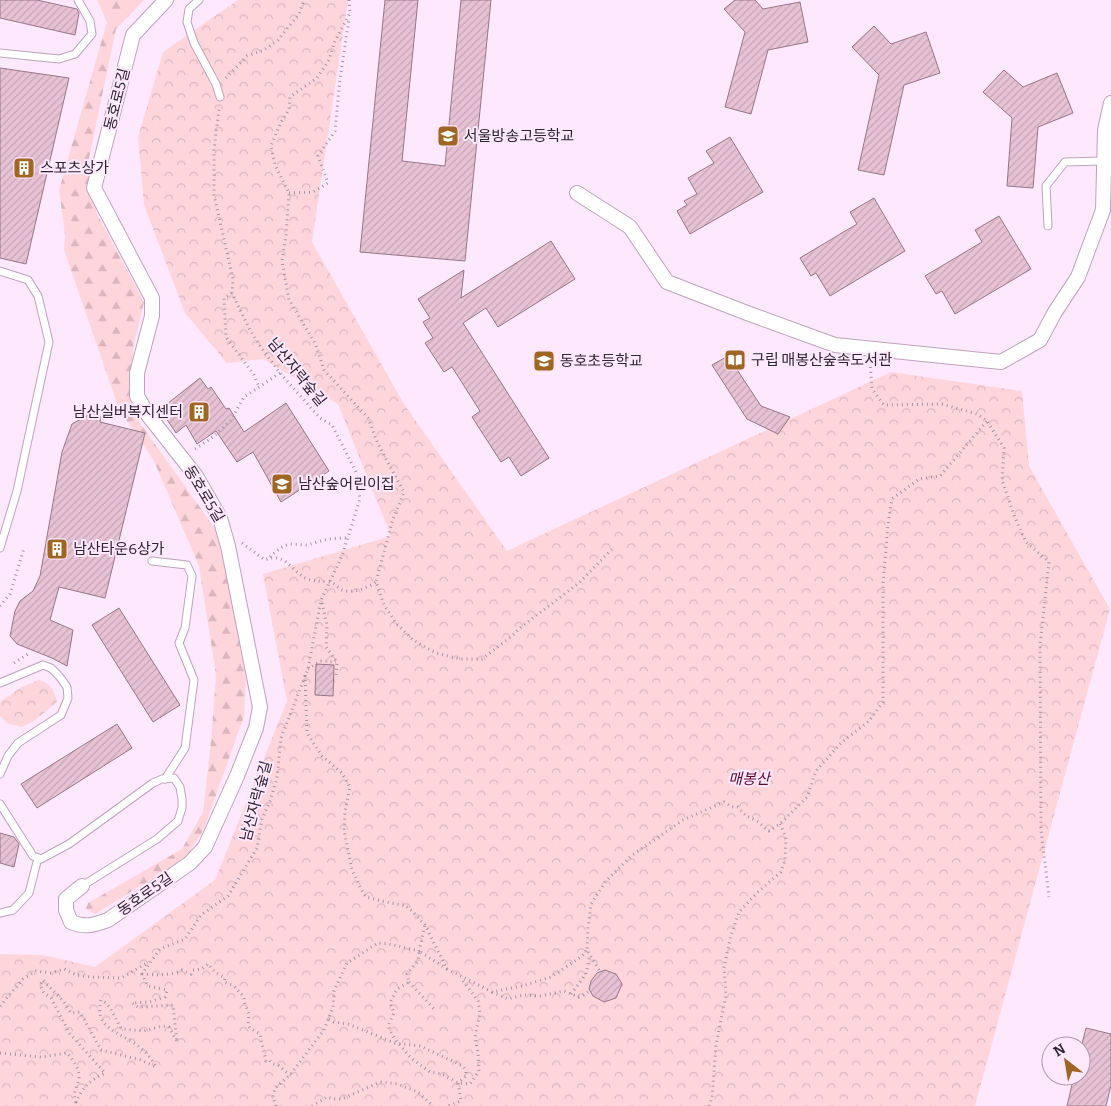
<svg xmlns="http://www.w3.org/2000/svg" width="1111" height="1106" font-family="Bitter,'Noto Sans KR',serif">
	<defs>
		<pattern id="forest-firs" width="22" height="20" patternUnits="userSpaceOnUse" patternTransform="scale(1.25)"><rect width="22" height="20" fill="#ffd5dc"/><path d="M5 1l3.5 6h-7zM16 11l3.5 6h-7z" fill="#dbb7bd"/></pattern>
		<pattern id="park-crowns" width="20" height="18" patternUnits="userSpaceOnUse" patternTransform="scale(1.25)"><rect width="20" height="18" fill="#ffd5dc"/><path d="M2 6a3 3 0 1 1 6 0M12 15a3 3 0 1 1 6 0" fill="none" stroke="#dbb7bd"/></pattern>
		<pattern id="building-hatch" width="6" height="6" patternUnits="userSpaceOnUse" patternTransform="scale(1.25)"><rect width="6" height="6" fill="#e6c2d4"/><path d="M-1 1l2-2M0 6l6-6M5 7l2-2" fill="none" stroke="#c6a7b6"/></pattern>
	</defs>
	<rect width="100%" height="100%" fill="#fee8fe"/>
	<polygon fill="url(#forest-firs)" points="97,0 144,0 116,29 87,168 97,214 144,302 133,348 132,412 219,534 246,679 244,716 204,829 185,859 95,914 86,909 88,903 182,849 203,812 211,742 216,675 199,566 154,461 119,409 64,250 65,235 59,190 107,22"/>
	<g fill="url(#park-crowns)">
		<polygon points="238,0 348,0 312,242 404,404 507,551 891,372 1022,391 1029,466 1110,609 975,1106 0,1106 0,954 43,955 95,967 215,880 287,701 263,574 391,536 338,404 263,359 227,363 185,313 144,205 138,137 163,52"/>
		<path d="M39,680C51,683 54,691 57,702L34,721L22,727L7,723L0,716V702L20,688Z"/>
	</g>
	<g fill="url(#building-hatch)" stroke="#977687">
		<polygon points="0,0 37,0 77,9 79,13 75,35 0,18"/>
		<polygon points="385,0 418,0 402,161 445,166 461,0 491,0 465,261 360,252"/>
		<polygon points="735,0 755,0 763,9 800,2 808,42 768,50 751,114 725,107 745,32 724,9"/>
		<polygon points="874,26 891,44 926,32 940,73 904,85 884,175 858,170 879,75 852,47"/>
		<polygon points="0,68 69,78 26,264 0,258"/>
		<polygon points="1004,70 1023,87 1057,73 1073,113 1038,127 1033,188 1007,186 1012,118 983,92"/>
		<polygon points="730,137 763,192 690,234 677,211 687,205 684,201 697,194 688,178 714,163 706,151"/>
		<polygon points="874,198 905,251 830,296 816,273 811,276 800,258 857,224 850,212"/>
		<polygon points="999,216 1031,269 955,314 942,291 936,294 925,276 982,242 975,230"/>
		<polygon points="551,241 575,279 498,327 486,308 463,323 549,458 521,476 509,457 501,462 472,417 480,411 452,367 444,372 425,343 433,338 423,322 430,318 418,299 464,270 461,298"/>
		<polygon points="728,356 761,406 790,417 778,434 747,419 712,365"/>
		<polygon points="200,378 208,389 211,387 226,409 229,408 244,432 286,403 329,471 281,502 253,452 237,462 216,431 197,444 186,425 176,433 164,415 170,410 167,404"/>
		<polygon points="92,413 101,417 100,422 145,433 105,598 59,587 50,620 73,630 67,666 52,658 17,644 10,636 15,611 20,601 33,591 40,576 62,452 72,424"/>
		<polygon points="119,608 180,705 153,722 92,625"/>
		<polygon points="316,664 334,665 333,696 315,695"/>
		<polygon points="117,724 132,748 37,808 21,784"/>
		<polygon points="0,833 14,837 19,844 14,867 0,863"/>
		<polygon points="605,970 616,974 622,984 616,998 604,1002 593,996 589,989 591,981 597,973"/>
		<polygon points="1086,1028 1111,1034 1111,1085 1106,1106 1067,1106 1074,1076 1081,1076 1081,1048"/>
	</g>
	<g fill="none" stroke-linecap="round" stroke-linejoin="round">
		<g stroke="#bea3bd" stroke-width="9">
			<g id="service">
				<polyline points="199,0 189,9 187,22 194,43 216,84 220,97"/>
				<polyline points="0,53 59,59 75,54 92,34 90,21 78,0"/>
				<polyline points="1048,226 1046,186 1065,162 1103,161"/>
				<polyline points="0,271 28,280 38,296 49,342 17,491 0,548"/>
				<polyline points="152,561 187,565 192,576 185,628 179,643 194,680 185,748 165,779"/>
				<polyline points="0,683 43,665 51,668 59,676 67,687 68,698 61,715 18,743 8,756 0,774"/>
				<polyline points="0,804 33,856 41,859 69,844 153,783 162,779 174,778 180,787 182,799 182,808 178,821 157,839 82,886"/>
				<polyline points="0,913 13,910 29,893 38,858"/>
			</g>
		</g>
		<g stroke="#bea3bd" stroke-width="16">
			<g id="minor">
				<polyline points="577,193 630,227 667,282 747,313 835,345 1001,362 1040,340 1055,312 1078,277 1103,210 1105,130 1111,103"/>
				<path d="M82,886L66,899V910L71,922C85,928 94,925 108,920L190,863L205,847L237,776L256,728L260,707L228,546L220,518L196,476L148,415L137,396V373L152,316V298L94,188L133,35L166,0"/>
			</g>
		</g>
		<g stroke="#a493a4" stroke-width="3" stroke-dasharray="1 4" stroke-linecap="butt">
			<polyline points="349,0 350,13 334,43 329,60 317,78 290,97 289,110 281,122 271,146 275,165 289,193 286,235 282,261 289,300 316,345 324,370 368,418 378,444 404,492 392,522 376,582 384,605 396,623 413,640 436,653 460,659 482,659 512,636 521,627 579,583 613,548"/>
			<polyline points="226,78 247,56 264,50 278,40 299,14 304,0"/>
			<polyline points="289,193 313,192 328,183 318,156 335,131 340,79 349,19"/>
			<polyline points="232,293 224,298 226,337 254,375 259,387"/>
			<polyline points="870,362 872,389 884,405 942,404 977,414 987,421 1004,448 1002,480 1015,518 1026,542 1049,562 1040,645 1041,830 1049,897"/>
			<polyline points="195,449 213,437 231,420 244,397 280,373"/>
			<path d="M242,543L265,560C284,551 292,571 305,578C314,582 320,581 329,582C334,582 338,588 342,590C353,594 367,588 376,582"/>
			<polyline points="270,557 280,548 289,544 307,545 328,539 346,538"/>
			<polyline points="322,603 327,625 326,647 337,662 336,678"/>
			<polyline points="0,606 10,594 24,548"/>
			<polyline points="14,663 28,654"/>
			<polyline points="308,669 320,661 336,662"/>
			<polyline points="305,675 307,733 322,756 342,773 350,787 345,811 344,830 352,870 361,889 366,897 390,903 405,905 412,911 425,925 447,969 492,992 522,986 551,977 582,956 587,950"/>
			<polyline points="447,969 419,951 418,961 407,974 409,982 397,989 390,1003 394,1013 388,1026 394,1038 411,1058 430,1072 442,1074 458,1083 470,1084 479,1071 478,1053 475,1037 480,1013 478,1001 461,978"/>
			<path d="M599,970L587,950L588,928L591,904L606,881L631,856L683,820L724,802L732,807H738C745,816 747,816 755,820C761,823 764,828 769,831L780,824L807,797L816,771L841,743L869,721L883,702V585L888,524L892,499L919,479L940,476L987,421"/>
			<path d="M142,974C155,975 170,976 182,970L191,974L193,970L202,969L208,964L215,972L225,978L224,982L234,986L244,997L245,1005L249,1014L248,1025L250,1028L260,1034L266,1061L269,1060L273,1064L278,1065L290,1075"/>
			<polyline points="409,982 434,1009"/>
			<polyline points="492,992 508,999 523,995 540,996 564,991 579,997 590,991"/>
			<polyline points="571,994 586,974 590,955"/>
			<polyline points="0,1006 23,979 36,971 51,973 64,969 77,975 90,977 121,978 149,962"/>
			<polyline points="329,1019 334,1022 348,1024 395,1043 420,1046 463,1066 466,1071 466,1076 458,1083 461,1101 447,1106"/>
			<path d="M0,1053L41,1057L67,1053C73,1060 80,1069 79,1078C77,1088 72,1092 76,1102C84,1085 90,1081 105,1073L70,1034L51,998L44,993L40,985L43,980L64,1002L71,1013L80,1012L101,1050L141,1060L156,1067C151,1056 140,1046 129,1040C111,1029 95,1025 101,1000C113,1006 114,1019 122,1029L144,1031L162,1026L169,1027L177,1042L173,1005L138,1007L132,1003L149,1002L165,997L167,990L148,986L142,974L160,949L185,939L201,915L228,896L257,848L262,819L270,801L277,778L281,738L308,669L321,600L342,556L360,499L356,472L332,425L320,418L280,373L260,346L250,330L232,293L233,279L214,195V150L219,109"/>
			<polyline points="276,1106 273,1097 275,1088 290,1075 324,1030 333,1007 334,991 347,963 378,943 389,944 419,951 425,925"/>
			<polyline points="312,1106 327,1097 334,1099 342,1099 380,1082 397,1084 418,1092 433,1106"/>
			<polyline points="709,1106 712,1098 716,1045 726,995 724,967 731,935 739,912 758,892 781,872 785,860 786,837 780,824"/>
		</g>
		<use href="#service" stroke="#fff" stroke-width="7"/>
		<use href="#minor" stroke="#fff" stroke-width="14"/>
	</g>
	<defs>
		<g id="school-square" transform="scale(1.125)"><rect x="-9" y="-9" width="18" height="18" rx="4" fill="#9f6523" stroke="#fee8fe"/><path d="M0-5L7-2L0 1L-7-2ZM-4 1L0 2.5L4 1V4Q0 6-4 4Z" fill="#fff"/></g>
		<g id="building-square" transform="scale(1.125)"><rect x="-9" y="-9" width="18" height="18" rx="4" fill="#9f6523" stroke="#fee8fe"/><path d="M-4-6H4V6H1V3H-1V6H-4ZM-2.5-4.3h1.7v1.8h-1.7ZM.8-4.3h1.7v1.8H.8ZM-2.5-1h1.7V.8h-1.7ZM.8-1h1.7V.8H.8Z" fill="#fff"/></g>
		<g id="library-square" transform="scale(1.125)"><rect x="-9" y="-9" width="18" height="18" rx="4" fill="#9f6523" stroke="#fee8fe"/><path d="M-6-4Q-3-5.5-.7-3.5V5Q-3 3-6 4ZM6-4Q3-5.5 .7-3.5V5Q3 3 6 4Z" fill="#fff"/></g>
	</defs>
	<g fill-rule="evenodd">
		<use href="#school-square" x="448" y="136"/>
		<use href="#building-square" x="24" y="168"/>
		<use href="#library-square" x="735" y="360"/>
		<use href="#school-square" x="544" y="361"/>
		<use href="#building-square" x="199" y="412"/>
		<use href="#school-square" x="282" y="484"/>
		<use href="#building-square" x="57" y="549"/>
	</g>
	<g text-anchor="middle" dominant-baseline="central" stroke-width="4" stroke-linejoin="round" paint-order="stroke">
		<g font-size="15" fill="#302630" stroke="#fee8fe">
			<text transform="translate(117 99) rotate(-76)">동호로5길</text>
			<text transform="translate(297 372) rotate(51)">남산자락숲길</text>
			<text transform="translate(204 494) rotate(59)">동호로5길</text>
			<text transform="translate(256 801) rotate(-75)">남산자락숲길</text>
			<text transform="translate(145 894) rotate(-35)">동호로5길</text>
		</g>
		<g font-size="15" fill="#302630" stroke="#fee8fe" text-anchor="start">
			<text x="464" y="136">서울방송고등학교</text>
			<text x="40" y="168">스포츠상가</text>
			<text x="751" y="360">구립 매봉산숲속도서관</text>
			<text x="560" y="361">동호초등학교</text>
			<text x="183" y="412" text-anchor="end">남산실버복지센터</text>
			<text x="298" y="484">남산숲어린이집</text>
			<text x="73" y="549">남산타운6상가</text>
		</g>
		<g font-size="15" font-style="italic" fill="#5f0929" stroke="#fee8fe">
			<text x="749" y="779">매봉산</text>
		</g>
	</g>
	<g transform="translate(1066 1061) rotate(329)"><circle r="24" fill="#fee8fe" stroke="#ac9aac"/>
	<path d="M0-4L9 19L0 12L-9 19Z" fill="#9f6523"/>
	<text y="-8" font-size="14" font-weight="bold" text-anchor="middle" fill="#302630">N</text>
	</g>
</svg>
